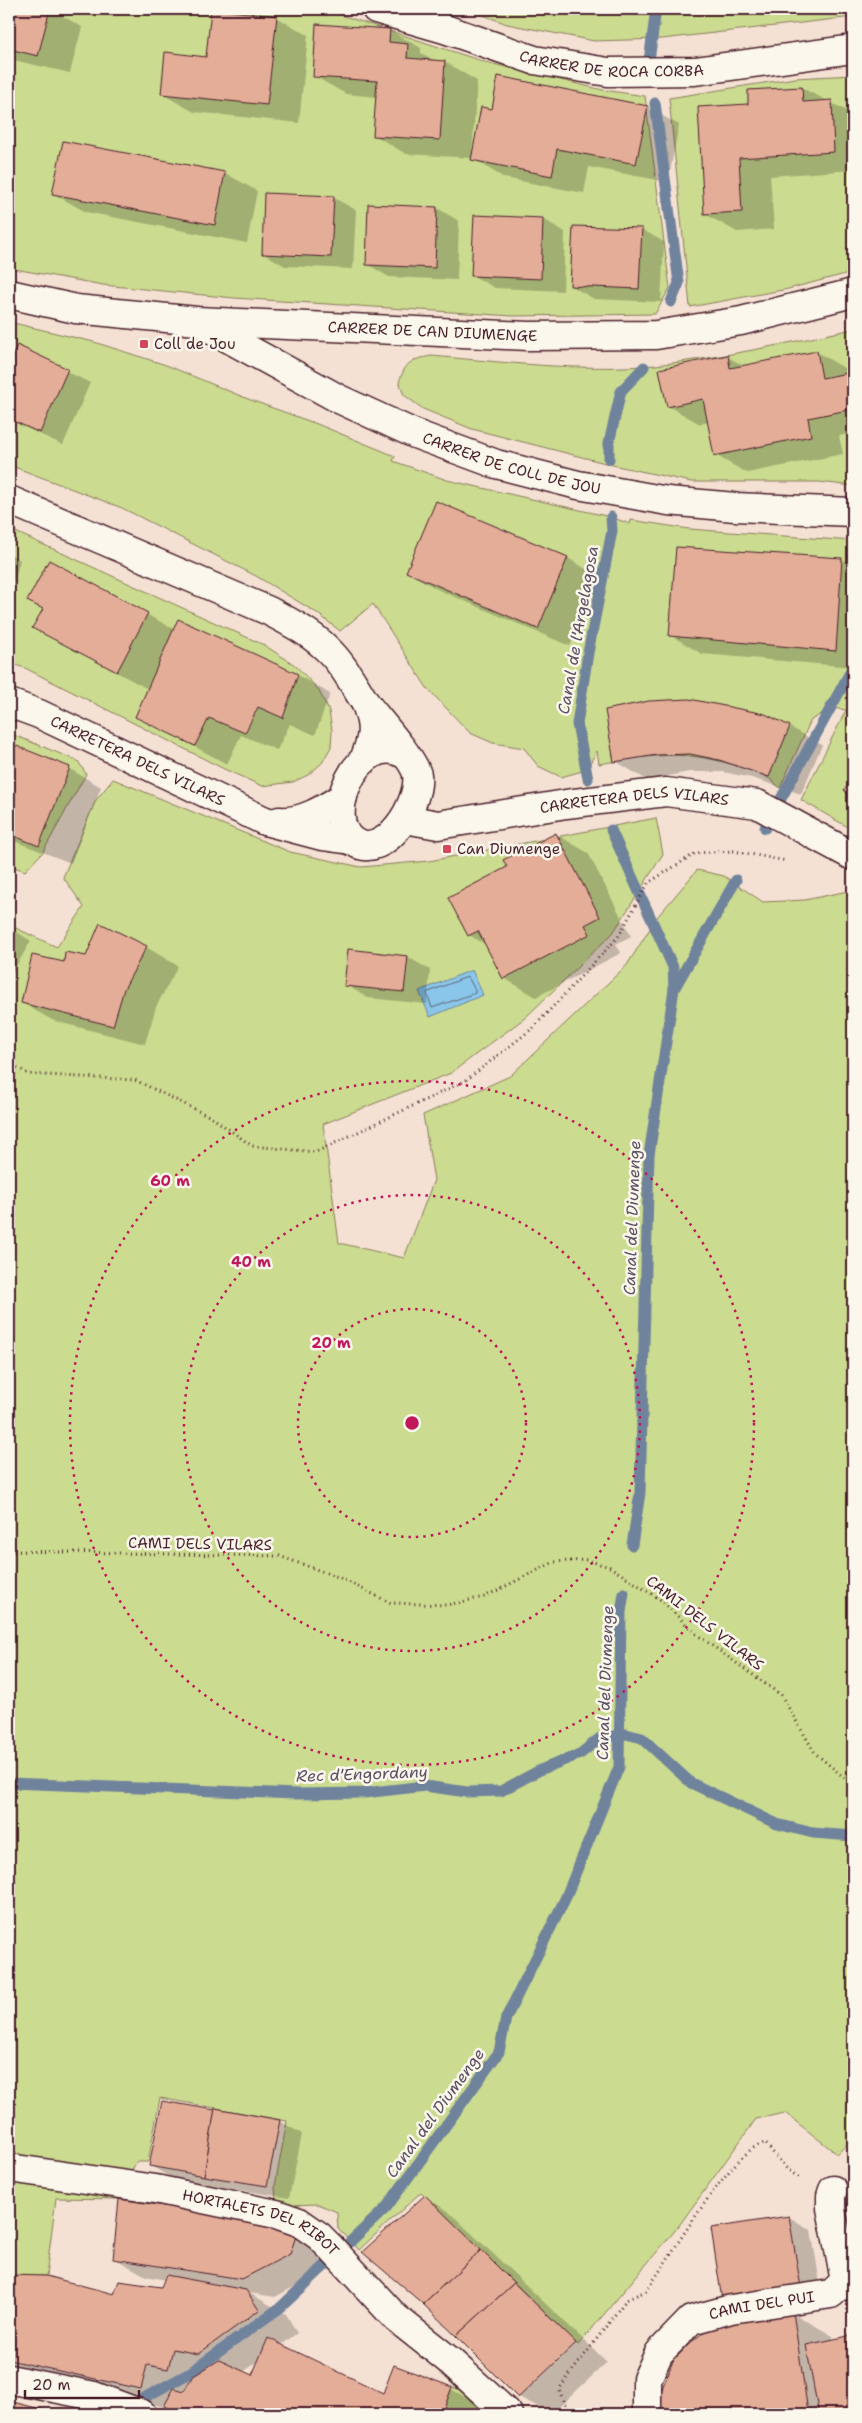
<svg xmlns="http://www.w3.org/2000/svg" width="862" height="2423" font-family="'Shantell Sans',sans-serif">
	<rect width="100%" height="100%" fill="#f4e1d3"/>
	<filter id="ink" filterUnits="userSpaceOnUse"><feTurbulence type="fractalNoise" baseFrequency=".02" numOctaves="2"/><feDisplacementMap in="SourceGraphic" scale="10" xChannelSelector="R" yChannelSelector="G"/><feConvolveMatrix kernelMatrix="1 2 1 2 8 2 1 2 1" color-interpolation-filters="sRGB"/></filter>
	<g filter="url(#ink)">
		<g fill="#cbdb8f" stroke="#8a7d5d">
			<polygon points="9,9 279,9 338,14 485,62 603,90 645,96 670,288 655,314 513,316 234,298 103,285 9,268"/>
			<polygon points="467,9 853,9 853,17 662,39 594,41 507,24"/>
			<polygon points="853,75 853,272 788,289 690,307 669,98 795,78"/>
			<path d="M9,322L94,342L166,365L248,399L317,424L395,456L393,461L447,480L611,517L630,524L631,520L689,529L853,541V830L801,800L846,710L832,708L811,720L780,788C767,774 757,773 740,767C686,749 653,755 599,764L597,751L586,770L561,777L538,766L524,748L493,743L470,733L427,688L373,604L340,631L317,613L256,576L122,508L9,465Z"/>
			<path d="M853,329V486L819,482H691L617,466L472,429L423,409L404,395L399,382C406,362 410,360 431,356C505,362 581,372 655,365C722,358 788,343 853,329Z"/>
			<polygon points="9,529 264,645 295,665 318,689 329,711 332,730 331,747 322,763 308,775 293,782 262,786 224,769 25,668 9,663"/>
			<polygon points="9,733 78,761 86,774 43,852 25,871 9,865"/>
			<polygon points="113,779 290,852 361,867 429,861 656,818 663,854 613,933 526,1017 451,1073 323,1124 339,1243 404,1258 434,1180 423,1115 510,1076 627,965 658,916 697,870 724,876 763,902 805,900 848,891 853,894 853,2139 837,2154 785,2113 756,2119 678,2227 578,2345 421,2192 359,2250 338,2229 337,2212 318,2204 290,2205 276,2200 275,2186 287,2121 160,2098 148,2162 136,2162 119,2199 56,2198 46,2276 9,2275 9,925 57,947 84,907 63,877 96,800"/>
			<polygon points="452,2387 468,2393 492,2414 442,2414"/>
		</g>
		<polygon fill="#89c6e9" stroke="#70839d" points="472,970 483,995 430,1017 419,991"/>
		<g fill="#0003" fill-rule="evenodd">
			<polygon points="9,9 50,9 82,27 70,73 9,59"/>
			<polygon points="276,17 308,35 299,123 194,112 162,94 207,58"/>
			<polygon points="389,30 421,48 421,53 436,61 445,62 477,81 472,153 493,111 647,107 679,125 668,182 589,167 584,193 504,178 472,158 406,154 374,135 377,97 346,94 314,76"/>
			<polygon points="802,88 853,114 853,170 770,176 774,229 737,232 705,214 750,106 749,91"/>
			<polygon points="64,142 225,173 257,191 247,243 86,212 54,194"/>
			<polygon points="334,198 356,210 353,269 285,266 263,253"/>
			<polygon points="370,206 437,208 459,221 457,280 389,277 367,264"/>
			<polygon points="543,219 565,232 563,291 495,288 472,275"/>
			<polygon points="641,229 664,242 661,302 594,299 571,286"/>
			<polygon points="18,347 90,383 63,445 9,420 9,367"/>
			<polygon points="817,352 849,371 849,374 853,373 853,433 839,436 843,454 747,473 715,455 708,422 700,424 668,406 728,357 744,366"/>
			<polygon points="437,502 568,558 599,577 570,646 439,590 407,572"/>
			<polygon points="9,553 20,560 11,594 9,593"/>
			<polygon points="842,559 853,565 853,667 702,654 670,635"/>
			<polygon points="49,562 174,629 178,620 298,675 330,694 315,735 290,724 277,750 241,735 227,764 137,716 148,689 34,628 44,609"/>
			<polygon points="764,716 790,727 822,745 801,794 752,778 723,772 689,772 647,780 615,761"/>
			<polygon points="9,744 70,769 101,787 71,863 9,839"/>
			<polygon points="556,834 588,853 631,936 616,944 621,953 536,997 504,978 488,946 469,935 509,868"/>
			<polygon points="9,913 15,916 9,926"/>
			<polygon points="9,927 31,941 9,978"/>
			<polygon points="146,947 178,966 156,1007 145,1044 54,1021 22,1003 65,964 87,957"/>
			<polygon points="408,957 430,970 427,1004 368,998 346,985"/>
			<polygon points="280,2121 302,2134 289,2198 173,2179 151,2166"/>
			<polygon points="425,2197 447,2210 607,2362 552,2414 519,2397"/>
			<polygon points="789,2217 811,2230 824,2307 791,2312 833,2336 833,2341 853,2336 853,2414 662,2414 660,2403"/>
			<path d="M296,2235L328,2253L322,2272L275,2297L249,2293L286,2314L297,2333L280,2346L384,2395L451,2389L491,2411L489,2414H180L170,2408L9,2373V2276L46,2277L115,2295L162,2289L166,2280L146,2276L114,2258ZM259,2361L252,2377L243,2372Z"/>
			<polygon points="9,2402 55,2414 9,2414"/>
		</g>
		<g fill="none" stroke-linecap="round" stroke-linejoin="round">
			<polygon stroke="#636277" stroke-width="1" points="468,977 475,990 475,993 432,1008 427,993"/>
			<g stroke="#70839d" stroke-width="11">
				<polyline points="649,61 656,9"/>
				<polyline points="655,103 679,283 671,302"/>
				<polyline points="609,459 609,443 621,391 644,367"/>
				<polyline points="588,779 577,724 588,653 612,531 611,517"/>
				<polyline points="765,828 853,667"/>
				<polyline points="611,830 673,967 674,989"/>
				<polyline points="632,1545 640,1493 649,1155 674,989 736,880"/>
				<polyline points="9,1783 297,1794 364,1793 425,1786 467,1792 501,1791 540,1770 580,1754 600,1738 626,1734 642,1738 691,1783 777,1824 813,1833 853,1836"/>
				<polyline points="129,2406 188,2374 281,2307 386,2208 499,2052 506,2018 565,1899 619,1767 621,1612 624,1593"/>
			</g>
		</g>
		<g fill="#e3ad98" stroke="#4a1f2b">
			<polygon points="9,9 50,9 38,56 9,49"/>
			<polygon points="211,9 277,16 267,105 161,94 165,52 206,57"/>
			<polygon points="316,24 390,29 389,42 408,44 407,58 445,61 440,140 373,136 377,81 313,77"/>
			<polygon points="498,76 648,106 636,164 557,149 552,176 471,160 481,107 492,109"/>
			<polygon points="802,87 803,102 832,100 834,152 739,158 742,212 704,214 698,107 748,104 748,90"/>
			<polygon points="63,141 225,172 215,225 52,194"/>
			<polygon points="264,193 334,196 331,257 262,254"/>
			<polygon points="368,204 437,207 435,268 366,265"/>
			<polygon points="474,215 543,218 541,279 471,276"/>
			<polygon points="573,226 642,228 639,289 570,286"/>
			<polygon points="17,345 68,369 40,433 9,419 9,364"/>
			<polygon points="817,351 822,378 853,372 853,409 808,418 811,436 714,456 703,399 667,407 659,369 728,355 730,368"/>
			<polygon points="436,501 568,557 538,629 406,572"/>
			<polygon points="676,547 842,558 836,651 669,636"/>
			<polygon points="49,560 148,613 117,672 32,628 43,609 27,601"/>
			<polygon points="178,619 298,674 283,718 258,707 245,733 209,718 195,746 135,717"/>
			<polygon points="689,699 765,714 790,726 769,777 719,760 690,754 657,755 614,762 605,710 649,701"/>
			<polygon points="9,743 70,767 39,846 9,834"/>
			<polygon points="853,780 853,799 844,790"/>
			<polygon points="556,833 600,917 585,925 590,934 503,979 478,931 468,936 448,898 507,867 503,860"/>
			<polygon points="100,923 147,946 124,989 113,1026 21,1003 32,955 64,962 65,952 86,956"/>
			<polygon points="348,949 408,956 404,992 344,986"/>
			<polygon points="162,2101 215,2110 204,2176 149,2166"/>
			<polygon points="215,2108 280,2120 267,2186 204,2176"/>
			<polygon points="425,2195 481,2250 423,2304 362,2252"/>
			<polygon points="119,2199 250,2219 297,2233 290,2254 242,2279 113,2259"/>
			<polygon points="789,2216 802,2294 723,2307 711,2228"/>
			<polygon points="481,2250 514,2283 456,2336 423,2304"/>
			<polygon points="9,2275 46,2276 114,2294 119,2281 161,2287 166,2275 246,2290 259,2310 198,2354 173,2349 168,2369 147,2365 141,2389 9,2360"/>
			<polygon points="514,2283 576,2343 518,2398 456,2336"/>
			<polygon points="793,2312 808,2412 818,2410 806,2345 853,2335 853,2414 661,2414 659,2403 663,2386 673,2361 689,2344 709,2328 741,2318"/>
			<polygon points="268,2338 383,2393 394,2365 452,2387 442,2414 182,2414 164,2406 174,2388 184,2391 192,2377 219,2360 252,2375"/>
			<polygon points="9,2401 60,2414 9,2414"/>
		</g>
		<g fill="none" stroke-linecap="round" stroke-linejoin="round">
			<g stroke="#4a1f2b" stroke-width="31">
				<g id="street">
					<path id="s1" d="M376,9L445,29L534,60L608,72L695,71L853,49"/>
					<path id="s2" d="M9,294L76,309L197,321L528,336L656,335L741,321L853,293"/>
					<path id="s3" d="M204,325L339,399L415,434L496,464L578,485L668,501L735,507L853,512"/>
					<path d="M9,500L269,611C288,621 309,632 325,647C342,662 354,685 366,704"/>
					<path d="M364,760C373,737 375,728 366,704C377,718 415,761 417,775C421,802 385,862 354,842C319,820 359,728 404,754"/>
					<path id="s4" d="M405,819L438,825L566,804L666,792L757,804L853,856"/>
					<polyline points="265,821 322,836 351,840"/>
					<path d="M279,821C302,823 324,809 343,797"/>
					<path id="s5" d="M9,2168L155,2189L276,2214L299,2222L319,2236L332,2249L396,2318L450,2361L508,2414"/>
					<polyline points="9,2379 94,2396 142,2414"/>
					<path id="s6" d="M647,2414V2379L659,2353L691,2320L731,2309L831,2294L845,2281L831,2208V2196L833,2190"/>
				</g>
			</g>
			<g stroke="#4a1f2b" stroke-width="31">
				<g id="secondary">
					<path id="s7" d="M9,703L39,714L265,821"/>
				</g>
			</g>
			<g stroke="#4a1f2b" stroke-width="3" stroke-dasharray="1 4" stroke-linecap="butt">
				<polyline points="9,1062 28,1074 135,1080 213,1118 252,1146 316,1152 465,1081 533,1028 618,937 648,883 696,853 734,851 787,861"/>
				<polyline points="9,1551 279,1556 338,1577 391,1603 447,1605 484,1597 554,1562 586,1560 610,1567 661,1600 696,1634 781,1695 815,1753 853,1785"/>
				<path d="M570,2414L564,2403L559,2389L626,2300L646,2291C669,2260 732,2148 765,2143L787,2169L801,2179"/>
			</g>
			<use href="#street" stroke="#fbf7ec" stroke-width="28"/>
			<use href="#secondary" stroke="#fbf7ec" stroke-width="28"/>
		</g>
	</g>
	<g fill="none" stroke="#c2185b" stroke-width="2.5" stroke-dasharray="2.5 5">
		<circle cx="412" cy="1423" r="114"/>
		<circle cx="412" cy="1423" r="228"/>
		<circle cx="412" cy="1423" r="342"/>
	</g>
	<g fill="#d1495b" stroke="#fbf7ec" stroke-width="2">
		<rect x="139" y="339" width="10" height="10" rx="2.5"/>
		<rect x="442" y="844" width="10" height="10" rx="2.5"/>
	</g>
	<g text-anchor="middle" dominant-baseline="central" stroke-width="5" stroke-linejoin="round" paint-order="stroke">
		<g font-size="15" fill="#4a1f2b" stroke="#fbf7ec">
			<text stroke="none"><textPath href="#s1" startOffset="244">CARRER DE ROCA CORBA</textPath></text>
			<text stroke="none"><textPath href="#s2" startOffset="426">CARRER DE CAN DIUMENGE</textPath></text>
			<text stroke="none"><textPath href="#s3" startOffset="339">CARRER DE COLL DE JOU</textPath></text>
			<text stroke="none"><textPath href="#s7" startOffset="141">CARRETERA DELS VILARS</textPath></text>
			<text stroke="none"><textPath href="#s4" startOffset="232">CARRETERA DELS VILARS</textPath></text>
			<text transform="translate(200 1544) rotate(1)">CAMI DELS VILARS</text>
			<text transform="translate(705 1623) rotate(38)">CAMI DELS VILARS</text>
			<text stroke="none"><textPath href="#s5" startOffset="260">HORTALETS DEL RIBOT</textPath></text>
			<text stroke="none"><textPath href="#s6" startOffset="182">CAMI DEL PUI</textPath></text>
		</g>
		<g font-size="15" fill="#4a1f2b" stroke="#fbf7ec" text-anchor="start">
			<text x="154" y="344">Coll de Jou</text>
			<text x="457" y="849">Can Diumenge</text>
		</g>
		<g font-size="16" font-style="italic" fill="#5d5164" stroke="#fbf7ec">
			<text transform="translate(578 630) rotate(-80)">Canal de l'Argelagosa</text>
			<text transform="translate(632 1218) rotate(-88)">Canal del Diumenge</text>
			<text transform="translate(605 1683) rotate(-88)">Canal del Diumenge</text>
			<text transform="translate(362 1774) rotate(-2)">Rec d'Engordany</text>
			<text transform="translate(435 2113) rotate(-54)">Canal del Diumenge</text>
		</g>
	</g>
	<circle cx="412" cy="1423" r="8" fill="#c2185b" stroke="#fbf7ec" stroke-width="2.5"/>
	<g font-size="15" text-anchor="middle" font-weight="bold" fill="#c2185b" stroke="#fbf7ec" stroke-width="5" stroke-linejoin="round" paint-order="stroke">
		<text x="170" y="1186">60 m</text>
		<text x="251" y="1267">40 m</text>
		<text x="331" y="1348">20 m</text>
	</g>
	<rect width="862" height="2423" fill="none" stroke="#fbf7ec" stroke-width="30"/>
	<rect x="15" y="15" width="832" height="2393" fill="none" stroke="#4a1f2b" stroke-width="2" filter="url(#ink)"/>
	<path d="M25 2390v8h114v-8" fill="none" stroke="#4a1f2b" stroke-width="2.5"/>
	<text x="32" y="2390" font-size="15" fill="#4a1f2b" stroke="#fbf7ec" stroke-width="4" paint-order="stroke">20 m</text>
</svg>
